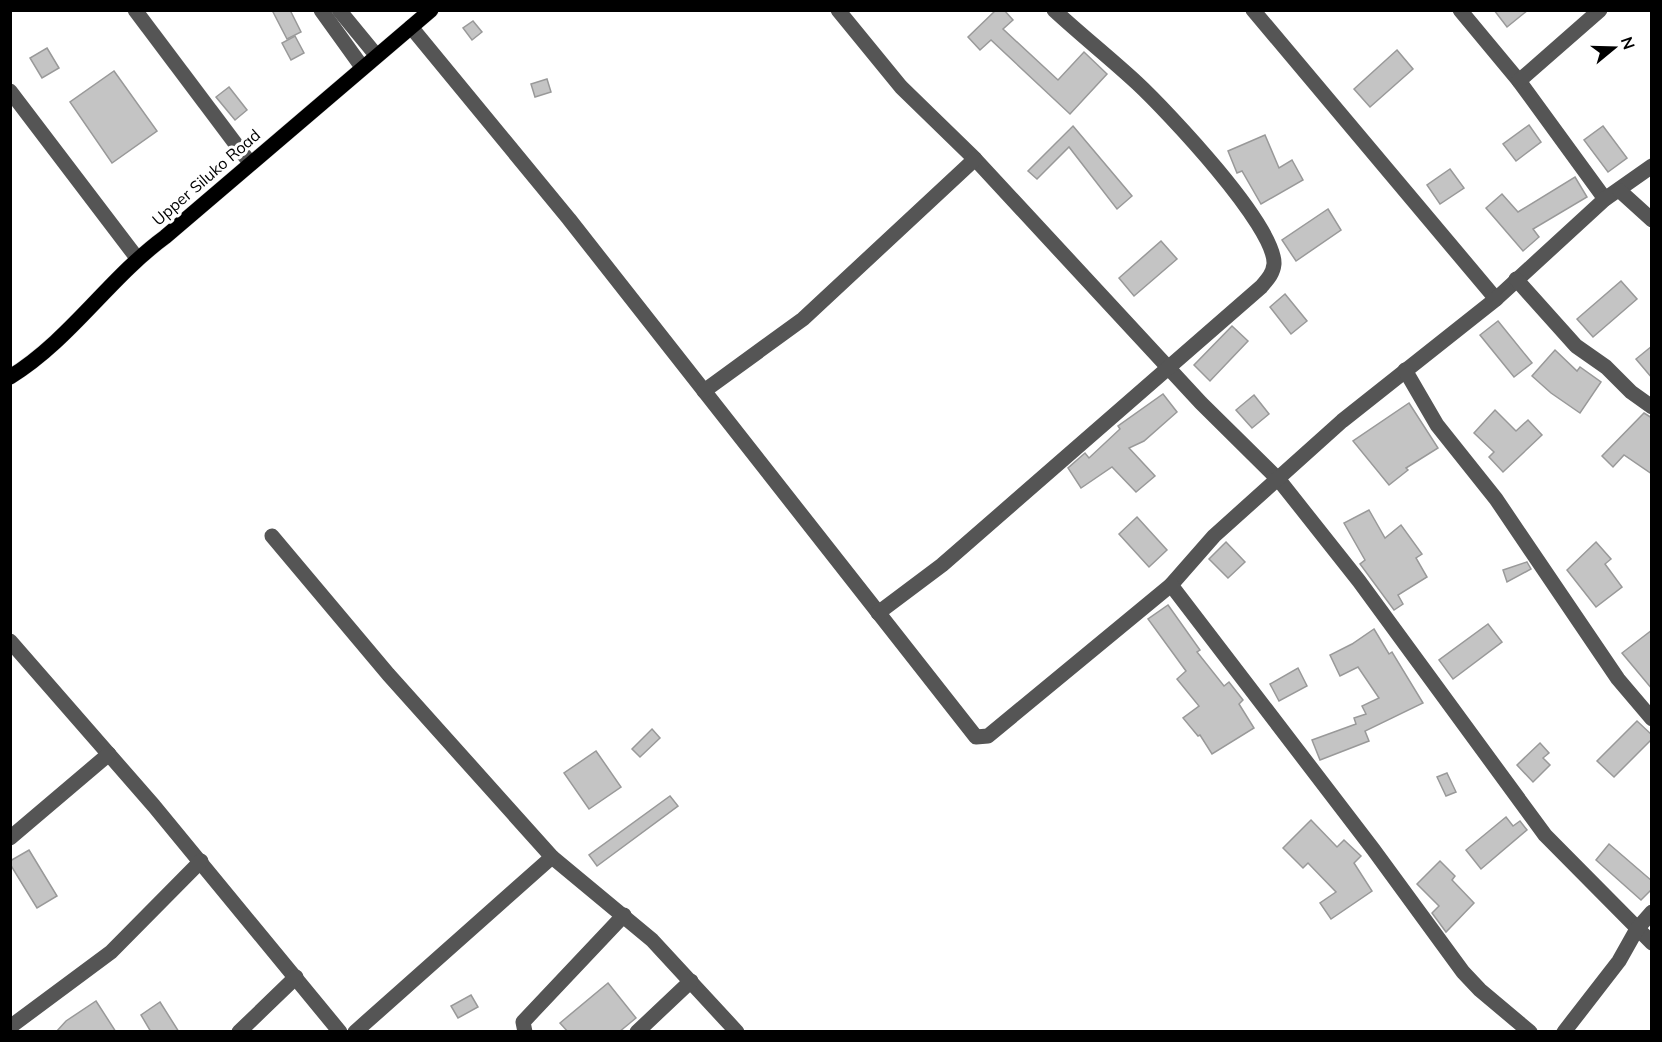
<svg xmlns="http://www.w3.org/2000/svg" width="1662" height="1042" font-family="Mulish,sans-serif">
	<rect width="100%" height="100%" fill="#fff"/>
	<g fill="#c4c4c4" stroke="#999" stroke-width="1.5">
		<polygon points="272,10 290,10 301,32 287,39"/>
		<polygon points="996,10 1004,10 1013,20 1003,29 1058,80 1084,52 1107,74 1070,114 991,40 980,50 968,37"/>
		<polygon points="1494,10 1528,10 1507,27"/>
		<polygon points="473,21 482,32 472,40 463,28"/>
		<polygon points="295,36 304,53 291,60 282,43"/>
		<polygon points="47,48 59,68 42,78 30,58"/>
		<polygon points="1397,50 1413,69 1370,107 1354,89"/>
		<polygon points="114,71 157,131 112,163 70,102"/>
		<polygon points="547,79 551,92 535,97 531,84"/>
		<polygon points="229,87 247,110 235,120 216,97"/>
		<polygon points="1529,125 1541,142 1516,161 1503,144"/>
		<polygon points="1073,126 1132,196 1117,209 1069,147 1037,179 1028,171"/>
		<polygon points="1603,126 1627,158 1608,172 1584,140"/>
		<polygon points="1265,135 1279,168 1292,160 1303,180 1261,204 1242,171 1237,173 1228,151"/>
		<polygon points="1450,169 1464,188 1440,204 1427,185"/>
		<polygon points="1575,177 1587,197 1533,229 1539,237 1523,251 1486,208 1502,194 1518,212"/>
		<polygon points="1328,209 1341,230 1296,261 1282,240"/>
		<polygon points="1161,241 1177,259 1134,296 1119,278"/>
		<polygon points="1621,281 1637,299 1593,337 1577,319"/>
		<polygon points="1285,294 1307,321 1291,334 1270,307"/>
		<polygon points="1498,321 1532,363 1514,377 1480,335"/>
		<polygon points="1232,326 1248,341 1210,381 1194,365"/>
		<polygon points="1652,346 1652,378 1636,359"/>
		<polygon points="1555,350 1577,371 1580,367 1601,382 1580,413 1551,393 1532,376"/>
		<polygon points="1163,394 1177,412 1144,441 1129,448 1155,476 1136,492 1112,467 1081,488 1068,468 1085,453 1089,458 1120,429 1118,426"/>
		<polygon points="1254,395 1269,414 1252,428 1236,410"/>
		<polygon points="1409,403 1438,448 1406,468 1408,470 1389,485 1353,441"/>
		<polygon points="1495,410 1516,431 1528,420 1542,435 1503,472 1489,457 1494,452 1474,433"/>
		<polygon points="1644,413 1652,418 1652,474 1624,455 1613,467 1602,456"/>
		<polygon points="1369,510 1385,538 1401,525 1422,554 1416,558 1427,577 1398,595 1403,604 1394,610 1360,564 1365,560 1344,523"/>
		<polygon points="1137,517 1167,550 1149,567 1119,534"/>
		<polygon points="1226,542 1245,562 1228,578 1209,559"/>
		<polygon points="1596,542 1611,559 1605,564 1622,587 1596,607 1567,570"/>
		<polygon points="1527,562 1531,569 1507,582 1503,570"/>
		<polygon points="1168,605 1200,650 1197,652 1224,686 1229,682 1243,700 1239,704 1254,728 1212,754 1200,735 1198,736 1183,718 1199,706 1177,679 1186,671 1148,619"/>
		<polygon points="1488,624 1502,642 1453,679 1439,660"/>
		<polygon points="1374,629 1389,654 1392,652 1423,703 1365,731 1369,741 1320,760 1312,740 1356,724 1354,718 1366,714 1362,706 1379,698 1358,667 1340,676 1330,655 1352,644"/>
		<polygon points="1652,630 1652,689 1622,653"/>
		<polygon points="1298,668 1307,686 1279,701 1270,684"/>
		<polygon points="1637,721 1652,735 1652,739 1614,777 1597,761"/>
		<polygon points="652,729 660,738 640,757 632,749"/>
		<polygon points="1540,743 1549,753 1543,758 1550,765 1533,782 1517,765"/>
		<polygon points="596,751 621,787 589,809 564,773"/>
		<polygon points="1447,773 1456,792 1446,796 1437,777"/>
		<polygon points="670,796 678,806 597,866 589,855"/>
		<polygon points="1506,817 1513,826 1520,821 1527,830 1481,869 1466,850"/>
		<polygon points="1311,820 1337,847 1344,840 1361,856 1354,863 1372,891 1331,919 1320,903 1336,892 1308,863 1303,868 1283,848"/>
		<polygon points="1609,844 1652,881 1652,889 1641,900 1596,860"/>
		<polygon points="29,850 57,896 37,908 10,864 10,861"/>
		<polygon points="1440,861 1455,876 1452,880 1474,903 1446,932 1432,913 1439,906 1417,884"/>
		<polygon points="608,983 636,1018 619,1032 568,1032 560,1023"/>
		<polygon points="471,995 478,1007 458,1018 451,1006"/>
		<polygon points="96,1001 116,1032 56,1032 66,1021"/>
		<polygon points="160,1002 179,1032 151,1032 141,1015"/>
	</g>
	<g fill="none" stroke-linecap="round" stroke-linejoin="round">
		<g stroke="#dbdbdb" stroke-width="16">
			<path id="major" d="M10,377C70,340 109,278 165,237L431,10"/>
		</g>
		<g stroke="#555" stroke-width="15">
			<polyline points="135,10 250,163"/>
			<polyline points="321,10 362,67"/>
			<polyline points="339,10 376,55"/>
			<polyline points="838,10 901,87 975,159 1201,403 1279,480 1359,581 1545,835 1652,943"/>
			<polyline points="1253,10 1496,299"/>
			<polyline points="1460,10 1519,81 1605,199"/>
			<polyline points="411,27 569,219 976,737 988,736 1171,585 1214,536 1342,421 1496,299 1605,199 1652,166"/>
			<polyline points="1519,81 1600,10"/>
			<polyline points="10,91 137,258"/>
			<polyline points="1620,191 1652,220"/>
			<polyline points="1516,279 1576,346 1606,367 1631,392 1652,407"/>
			<polyline points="1405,370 1437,425 1496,499 1618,679 1652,719"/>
			<polyline points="704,391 803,319 975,159"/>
			<polyline points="272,536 388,674 552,857 652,940 737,1032"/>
			<polyline points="1171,585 1373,849 1463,972 1480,990 1530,1032"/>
			<path d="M878,613L942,565L1261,287C1267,280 1273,274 1274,264C1276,226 1166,110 1137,83C1110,58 1081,35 1054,10"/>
			<polyline points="10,641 154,806 340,1032"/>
			<polyline points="10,838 109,754"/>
			<polyline points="10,1027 111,952 201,861"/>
			<polyline points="239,1032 296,977"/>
			<polyline points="355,1032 552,857"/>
			<polyline points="525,1032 523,1022 624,915"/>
			<polyline points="637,1032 691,981"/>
			<polyline points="1564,1032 1619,961 1637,929 1652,912"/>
		</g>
		<use href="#major" stroke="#000" stroke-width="15"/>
	</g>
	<g text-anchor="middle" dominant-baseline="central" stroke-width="6" stroke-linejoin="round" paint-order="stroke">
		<g font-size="16" fill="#000" stroke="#fff">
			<text transform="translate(206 177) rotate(-41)">Upper Siluko Road</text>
		</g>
	</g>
	<rect width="1662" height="1042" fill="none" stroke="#000000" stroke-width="24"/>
	<g transform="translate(1614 48) rotate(71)" stroke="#ffffff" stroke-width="4.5" paint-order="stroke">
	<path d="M0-4.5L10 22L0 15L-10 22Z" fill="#000000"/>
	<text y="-9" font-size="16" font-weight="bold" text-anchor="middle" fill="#000000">N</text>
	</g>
</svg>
